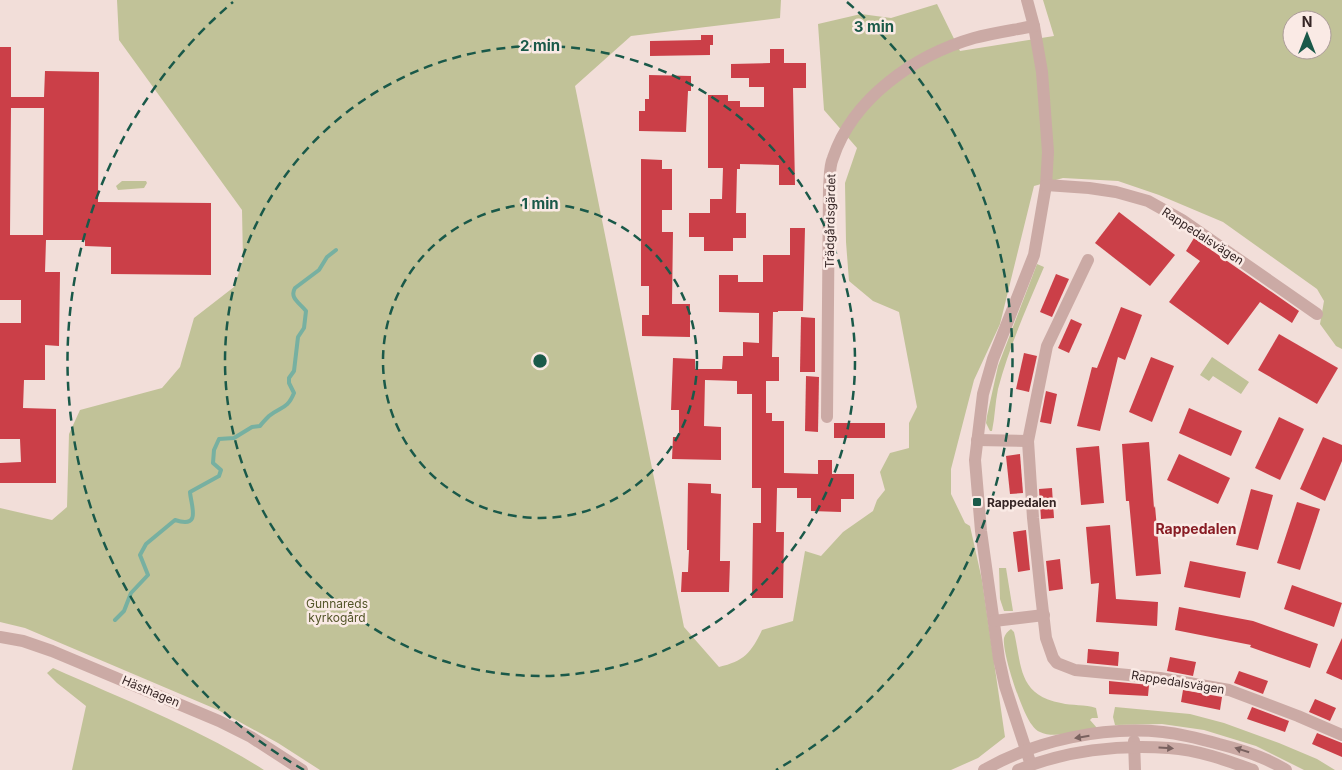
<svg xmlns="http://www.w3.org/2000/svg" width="1342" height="770" font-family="Inter,sans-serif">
	<rect width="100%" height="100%" fill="#f2ded9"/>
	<g fill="#c1c298" fill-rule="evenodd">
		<path d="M117,0H781L780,18L631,36L575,86L684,627L719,667C744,661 751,653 762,630L793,621L805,551L821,556L843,532L873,511L877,500L885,490L880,472L890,453L909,448V423L917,407L899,312L873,301L849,281L846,242L845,183L857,148L824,110L818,24L861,14L891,18L937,4L960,51L1054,36L1043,0H1342V349L1336,346L1320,324L1324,301L1317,289L1223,222L1159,195L1118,181L1063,178L1034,186L1000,324L974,380L951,469V494L965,523L970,526L982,580L1005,737L978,758L951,770H320L278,743L218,710L25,628L0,622V508L52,520L67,507L69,434L80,410L162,388L180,367L194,318L234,287L243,260L242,210L119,40ZM1292,20H1322V50H1292Z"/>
		<polygon points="122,181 146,181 147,183 144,188 118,190 116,186"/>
		<path d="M1037,264L1044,267C1027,307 1009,347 998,389C995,403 995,417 992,431H990L986,423L987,416L998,366Z"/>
		<polygon points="1212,357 1249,382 1241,394 1213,376 1209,381 1200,375"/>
		<polygon points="999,568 1006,568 1013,611 1004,611 1000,599"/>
		<path d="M1011,629L1014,632C1022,666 1018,695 1061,703C1072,706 1085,704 1096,708L1098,718H1092L1090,720L1097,728C1083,731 1053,739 1040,732C1037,731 1034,728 1032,725C1022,713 1002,653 1004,638C1005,634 1008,631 1011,629Z"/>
		<path d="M53,668C125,700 198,728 264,770H72L86,706L57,683L47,673Z"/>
		<polygon points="1115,707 1190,714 1224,723 1279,743 1317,759 1335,770 1304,770 1256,746 1204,730 1162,724 1115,725 1113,717"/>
	</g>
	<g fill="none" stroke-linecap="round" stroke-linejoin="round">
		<path stroke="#77b0a1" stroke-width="4" d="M115,620L124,611L131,593L148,575L140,555L146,544L175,520C202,529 191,506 190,492L219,476L221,470L213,463L214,450L219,439L234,438L252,427L260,426C263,422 266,419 269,416C281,406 287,410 294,393L289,383V378L294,371L298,337L304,328L306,311C300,303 289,298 295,288L319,270L327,257L336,250"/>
	</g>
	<g fill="#cb3f48" fill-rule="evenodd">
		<polygon points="701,35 713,35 713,45 710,45 710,55 650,56 650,41 701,40"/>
		<path d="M0,47H11V97H44L45,71L99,72L98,202L211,203V275L111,274V247L85,246V240H46L45,272H60L59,346L45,345V380H24L23,408L56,409V483H0V463L21,462L20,439H0V323H21V300H0ZM11,108H44L43,235H10Z"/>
		<polygon points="770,49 784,49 784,63 806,63 806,88 793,88 795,185 779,185 779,165 740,164 740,169 737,169 736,213 746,213 746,238 733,238 733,251 704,251 704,237 689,237 689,213 710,213 710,199 722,199 723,168 708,168 708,95 728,95 728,101 740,101 740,107 764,107 764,87 749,87 749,78 731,78 731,64 770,63"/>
		<polygon points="649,75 691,76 691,91 688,91 686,132 639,131 639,111 645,111 645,99 649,99"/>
		<polygon points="641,159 662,160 662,169 672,169 672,210 662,210 662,232 673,232 672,304 690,304 690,337 642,336 642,315 649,315 649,286 641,286"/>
		<polygon points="1119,212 1175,255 1150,286 1095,243"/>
		<polygon points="790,228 805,228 803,311 778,311 778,312 773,312 772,357 779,357 779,381 766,381 766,413 772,413 772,421 784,421 784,473 818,474 818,460 832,460 832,474 854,474 854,499 841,499 841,512 811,511 811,498 797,498 797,488 777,488 776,532 784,532 783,598 752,598 753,523 761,523 761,488 752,488 752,394 737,394 737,381 705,380 704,426 721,427 721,460 672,459 673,437 679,437 679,410 671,410 673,358 695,359 695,369 722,369 723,356 743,356 743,342 759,343 759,313 719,312 719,275 738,275 738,282 763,282 763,255 790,255"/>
		<polygon points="1194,238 1299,311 1292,323 1260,302 1228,345 1169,302 1200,261 1186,251"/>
		<polygon points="1056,274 1069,279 1052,317 1040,312"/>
		<polygon points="1121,307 1142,315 1125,360 1118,357 1100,431 1077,426 1092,367 1097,368"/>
		<polygon points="801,317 815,318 815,372 800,372"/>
		<polygon points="1071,319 1082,324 1069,353 1058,348"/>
		<polygon points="1279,334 1338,368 1317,404 1258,370"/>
		<polygon points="1024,353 1037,356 1029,392 1016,389"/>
		<polygon points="1151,357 1174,366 1152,422 1129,412"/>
		<polygon points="806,376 819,377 818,432 805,431"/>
		<polygon points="1046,391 1057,394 1051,424 1040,422"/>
		<polygon points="1189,408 1242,431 1231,456 1179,433"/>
		<polygon points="1279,417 1304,429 1280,480 1255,468"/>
		<rect x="834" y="423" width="51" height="15"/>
		<polygon points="1323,437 1342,445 1342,461 1325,501 1300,489"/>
		<polygon points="1149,442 1154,508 1155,506 1161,574 1136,576 1129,501 1126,501 1122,444"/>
		<polygon points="1099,446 1104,503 1081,505 1076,448"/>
		<polygon points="1020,454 1023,493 1010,494 1006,456"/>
		<polygon points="1179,454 1230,478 1218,504 1167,480"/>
		<polygon points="688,483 711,484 711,493 721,494 720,561 730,561 729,592 681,592 682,572 688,572 689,550 687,550"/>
		<polygon points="1052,488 1054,518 1041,519 1039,489"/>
		<polygon points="1251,489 1273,495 1258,550 1236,545"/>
		<polygon points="1297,502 1320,509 1300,570 1277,563"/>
		<polygon points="1110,525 1116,599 1158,602 1157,626 1096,622 1099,583 1091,584 1086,527"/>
		<polygon points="1026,530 1030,570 1018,572 1013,532"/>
		<polygon points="1060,559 1063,589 1049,591 1046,561"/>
		<polygon points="1190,561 1246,572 1240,598 1184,587"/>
		<polygon points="1292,585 1342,603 1334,627 1284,609"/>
		<polygon points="1179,607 1253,621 1318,644 1310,668 1250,647 1251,645 1175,630"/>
		<polygon points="1342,638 1342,680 1326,673"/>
		<polygon points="1088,649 1119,652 1118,666 1087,663"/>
		<polygon points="1170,657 1196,662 1193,676 1167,671"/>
		<polygon points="1239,671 1268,681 1263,694 1234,683"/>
		<polygon points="1109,681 1149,685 1148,696 1109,694"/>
		<polygon points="1183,690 1222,697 1220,710 1181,702"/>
		<polygon points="1315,699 1336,708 1330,721 1309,712"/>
		<polygon points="1252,707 1289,721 1285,732 1247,719"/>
		<polygon points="1317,733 1342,743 1342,757 1312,744"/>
	</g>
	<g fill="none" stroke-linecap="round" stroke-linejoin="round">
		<g stroke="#cbaaa5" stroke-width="12">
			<polyline points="1027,0 1034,26 1042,72 1048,152 1046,185 1034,255 993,359 983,394 975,460 981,531 999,659 1005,686 1031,765"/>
			<polyline points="1046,185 1089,188 1116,192 1148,201 1182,220 1317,314"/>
			<polyline points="1088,260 1047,346 1028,441 1033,518 1041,595 1046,638 1053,658 1057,663 1075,670 1160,678 1229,690 1298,716 1342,735"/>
			<path d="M827,417L829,188C830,179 829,167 833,158C853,98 915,55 974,38C993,33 1014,30 1034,26"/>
			<polyline points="977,440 1028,441"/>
			<polyline points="994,621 1044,615"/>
			<polyline points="0,637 23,641 52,651 219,721 251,737 302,770"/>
			<polyline points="1134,741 1135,770"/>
			<path d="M984,770C1036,740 1104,726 1163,732C1182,734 1201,739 1219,744C1243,750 1266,757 1286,770"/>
			<path d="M1018,770C1064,751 1119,744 1169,748C1198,750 1226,760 1253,770"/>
		</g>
	</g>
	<defs><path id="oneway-solid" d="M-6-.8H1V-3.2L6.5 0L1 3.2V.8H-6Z" transform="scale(1.25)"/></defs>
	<g fill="#79615f">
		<use href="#oneway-solid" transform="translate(1082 737) rotate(171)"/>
		<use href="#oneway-solid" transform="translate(1166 748) rotate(3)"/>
		<use href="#oneway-solid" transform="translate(1242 750) rotate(-162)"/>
	</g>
	<g fill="none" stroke="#1a5949" stroke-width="2.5" stroke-dasharray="9 6">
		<circle cx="540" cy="361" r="157"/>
		<circle cx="540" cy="361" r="315"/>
		<path d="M304 770A472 472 0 0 1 233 2M847 2A472 472 0 0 1 776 770"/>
	</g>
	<rect fill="#1a5949" stroke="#faeae5" stroke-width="2" x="972" y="497" width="10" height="10" rx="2.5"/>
	<g text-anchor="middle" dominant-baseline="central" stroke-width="5" stroke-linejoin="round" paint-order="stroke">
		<g font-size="12" fill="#362626" stroke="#faeae5">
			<text transform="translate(830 221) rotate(-89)">Trädgårdsgärdet</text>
			<text transform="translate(1203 236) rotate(33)">Rappedalsvägen</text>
			<text transform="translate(1178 682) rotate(9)">Rappedalsvägen</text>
			<text transform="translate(151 691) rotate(23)">Hästhagen</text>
		</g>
		<g font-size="12" font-weight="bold" fill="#362626" stroke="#faeae5" text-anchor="start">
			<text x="987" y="502">Rappedalen</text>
		</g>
		<g font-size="12" fill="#535529" stroke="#faeae5">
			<text x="337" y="603">Gunnareds<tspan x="337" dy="14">kyrkogård</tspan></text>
		</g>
		<g font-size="14" font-weight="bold" fill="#881c24" stroke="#faeae5">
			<text x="1196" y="528">Rappedalen</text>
		</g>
	</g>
	<circle cx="540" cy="361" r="8" fill="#1a5949" stroke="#faeae5" stroke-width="2.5"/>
	<g font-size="15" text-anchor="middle" font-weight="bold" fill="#1a5949" stroke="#faeae5" stroke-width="5" stroke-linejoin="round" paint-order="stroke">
		<text x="874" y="32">3 min</text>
		<text x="540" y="51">2 min</text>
		<text x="540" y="209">1 min</text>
	</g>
	<g transform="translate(1307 35)"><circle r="24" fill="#faeae5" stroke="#ac9c99"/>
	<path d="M0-4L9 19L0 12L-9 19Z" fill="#1a5949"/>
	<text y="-8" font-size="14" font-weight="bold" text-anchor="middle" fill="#362626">N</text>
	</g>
</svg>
